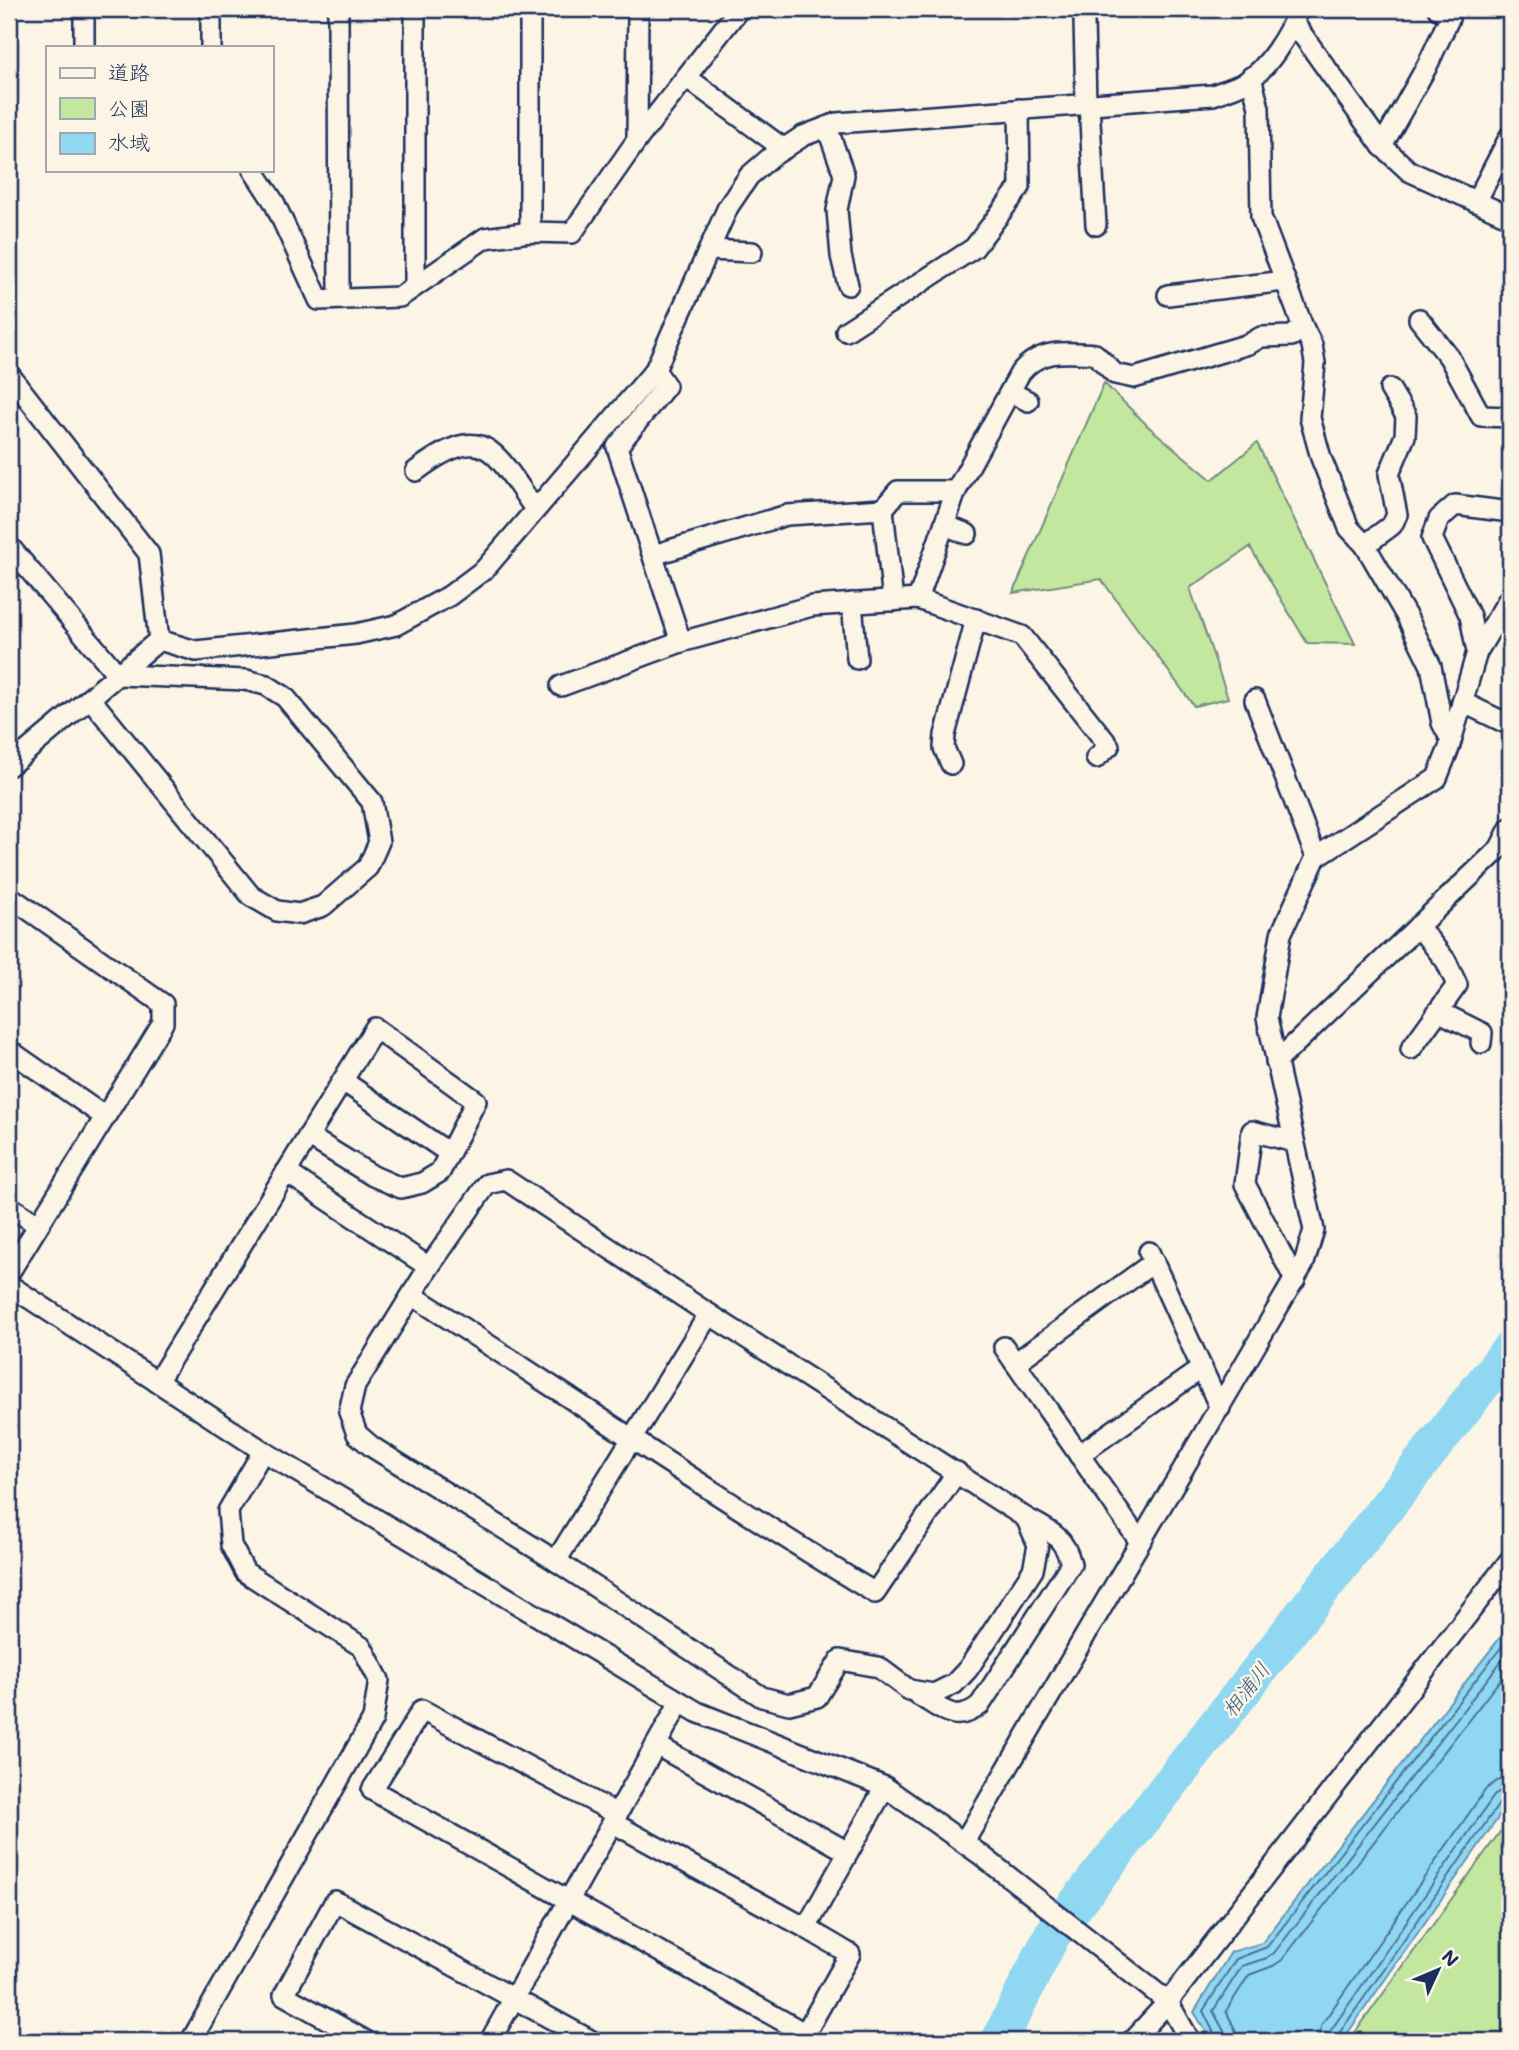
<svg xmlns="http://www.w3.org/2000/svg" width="1519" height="2050" font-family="Mali,'Klee One',sans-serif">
	<rect width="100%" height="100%" fill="#fcf5e5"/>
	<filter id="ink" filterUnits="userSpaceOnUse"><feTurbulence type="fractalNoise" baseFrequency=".0143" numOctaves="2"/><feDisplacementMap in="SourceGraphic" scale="14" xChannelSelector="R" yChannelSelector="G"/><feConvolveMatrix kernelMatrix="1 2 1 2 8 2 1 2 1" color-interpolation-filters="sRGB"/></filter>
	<g filter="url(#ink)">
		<g fill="#c4e7a0" stroke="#708b7f" stroke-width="2">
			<polygon points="1104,383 1149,427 1212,480 1257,443 1355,644 1307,643 1250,547 1190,588 1228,698 1194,706 1101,579 1013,593"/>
			<polygon points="1510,1818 1510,2041 1349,2041"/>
		</g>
		<polygon fill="#90d7f1" stroke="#6194b6" stroke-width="2" points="1510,1625 1510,1801 1342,2041 1212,2041 1194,2012 1231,1952 1262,1943"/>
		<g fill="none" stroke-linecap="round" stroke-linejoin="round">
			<g stroke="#4a7299" stroke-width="2">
				<polyline points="1218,2041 1203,2011 1236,1959 1267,1947 1510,1636"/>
				<polyline points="1226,2041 1225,2033 1213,2011 1242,1966 1267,1958 1274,1953 1510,1650"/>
				<polyline points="1237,2041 1235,2029 1226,2011 1249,1975 1273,1966 1282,1960 1510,1667"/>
				<polyline points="1317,2041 1322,2024 1486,1789 1497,1781 1510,1778"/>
				<polyline points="1328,2041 1331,2030 1494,1796 1501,1790 1510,1789"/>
				<polyline points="1336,2041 1338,2035 1501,1801 1510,1798"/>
			</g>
			<polyline stroke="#90d7f1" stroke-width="37" points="999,2041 1052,1935 1510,1349"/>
			<g stroke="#1b2f5e" stroke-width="24">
				<g id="minor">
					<polyline points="84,9 84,47"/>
					<polyline points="211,9 211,47"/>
					<polyline points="338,9 339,298"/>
					<polyline points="530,9 530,232"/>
					<polyline points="1084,21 1086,104"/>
					<polyline points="1294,23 1382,146 1409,171 1510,217"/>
					<polyline points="686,77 784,149"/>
					<polyline points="1251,77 1259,108 1261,217 1303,327 1312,345 1315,363 1310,418 1321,458 1349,528 1365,545 1408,619 1431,666 1442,723 1451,740"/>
					<polyline points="1089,104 1096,225"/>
					<polyline points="827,127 844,175 837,210 841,256 848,285"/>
					<polyline points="637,140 638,9"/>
					<polyline points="1382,146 1427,66 1449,19 1448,12 1438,9"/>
					<polyline points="253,170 274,202 319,300 400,297 485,238 530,232 572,233 637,140 739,9"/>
					<polyline points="1476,202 1510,136"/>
					<polyline points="709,250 752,252"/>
					<polyline points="415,286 415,9"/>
					<polyline points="1168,295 1285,281"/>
					<polyline points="1419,319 1449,357 1481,416 1510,417"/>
					<polyline points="846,331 974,248 1020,187 1019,109"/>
					<polyline points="9,374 149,554 159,640"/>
					<polyline points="1010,392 1028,401"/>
					<path d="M416,471C486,418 494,452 535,509"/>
					<path d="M883,509L898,491H956L1020,373C1040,348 1067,352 1095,354L1115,374L1134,378L1249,344L1261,337L1292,336L1303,327"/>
					<polyline points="945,525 967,534"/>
					<polyline points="1365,545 1392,525 1397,515 1389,474 1405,436 1406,416 1390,389"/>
					<polyline points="9,546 118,675 246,680 266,685 285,697 372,802 379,842 368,867 323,906 299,914 277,911 251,896 90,698"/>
					<polyline points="653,555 787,515 883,509 893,601"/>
					<polyline points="918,599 956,491"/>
					<polyline points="852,603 857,659"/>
					<polyline points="681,642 812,606 918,599 1022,636 1109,746 1096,758"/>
					<polyline points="1477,652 1510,597"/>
					<polyline points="561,686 681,642 617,447 666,386 655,370"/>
					<polyline points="1255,700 1316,857"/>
					<polyline points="1462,702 1510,725"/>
					<polyline points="951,764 944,748 945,735 976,619"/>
					<path d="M9,766L159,640L196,651L356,634L396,625L449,596L485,569L655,370L728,207L749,176L771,157L803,136L837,123L1213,95C1223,91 1234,88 1244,83C1268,70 1289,33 1299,9"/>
					<polyline points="9,896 163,1004 163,1023 9,1273"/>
					<polyline points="1438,1011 1482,1033 1481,1043"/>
					<polyline points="1411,1049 1457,985 1446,961 1418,926"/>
					<polyline points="9,1050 105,1117"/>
					<polyline points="1276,1062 1500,848 1510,828"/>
					<polyline points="343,1081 449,1153"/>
					<polyline points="1294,1142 1252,1131 1245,1184 1295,1280"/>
					<polyline points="286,1172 429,1267"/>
					<polygon points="506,1180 709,1314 1026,1518 1038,1545 1033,1570 968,1669 954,1684 934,1694 909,1690 878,1667 840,1660 817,1697 789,1704 762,1697 556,1561 372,1447 357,1434 349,1412 355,1386 429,1267 487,1184"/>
					<polyline points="9,1206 38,1225"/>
					<polyline points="1149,1252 1220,1408"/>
					<polyline points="9,1285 263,1451 697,1712 885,1787 981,1855 1158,1994 1168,2002 1190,2041"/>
					<path d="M412,1295C567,1395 718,1498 875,1593L957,1472"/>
					<polyline points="1004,1347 1140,1542"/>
					<polyline points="1015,1363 1154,1262"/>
					<polyline points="157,1382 375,1028 476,1101 440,1172 422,1183 401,1188 373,1176 308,1136"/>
					<polyline points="1079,1455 1202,1368"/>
					<polyline points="556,1561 709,1314"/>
					<path d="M918,1695C941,1708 955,1725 980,1705L1071,1564C1064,1536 1050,1531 1026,1518"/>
					<polyline points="656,1745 848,1852"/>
					<polyline points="617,1814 422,1710 372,1790 806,2034"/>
					<polyline points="613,1823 806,1928 885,1787"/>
					<polyline points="964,1842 1304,1263 1314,1230 1267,1018 1281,934 1316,857 1437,778 1449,748 1477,652 1470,616 1432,538 1439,519 1455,505 1510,512"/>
					<polyline points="191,2041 373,1719 379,1680 362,1647 245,1572 231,1545 228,1511 263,1451"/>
					<polyline points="366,2041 284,1995 335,1901 592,2041"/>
					<polyline points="490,2041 680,1702"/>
					<polyline points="801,2041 850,1954 806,1928"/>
					<polyline points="1132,2041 1168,2002 1510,1560"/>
				</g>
			</g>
			<use href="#minor" stroke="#fcf5e5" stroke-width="19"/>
		</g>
	</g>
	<g text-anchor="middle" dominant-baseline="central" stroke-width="5" stroke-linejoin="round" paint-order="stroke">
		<g font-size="21" font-style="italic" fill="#385983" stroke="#fcf5e5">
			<text transform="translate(1245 1689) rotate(-52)">相浦川</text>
		</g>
	</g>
	<rect width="1519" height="2050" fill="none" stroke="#fcf5e5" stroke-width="35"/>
	<rect x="18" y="18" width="1484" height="2015" fill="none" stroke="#1b2f5e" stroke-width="2.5" filter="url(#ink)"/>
	<rect x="46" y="46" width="228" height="126" fill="#fcf5e5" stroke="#a2a6af" stroke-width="2"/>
	<rect x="60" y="68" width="35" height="10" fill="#fcf5e5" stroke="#a2a6af" stroke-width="2"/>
	<text x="108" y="80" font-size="21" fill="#1b2f5e">道路</text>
	<rect x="60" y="98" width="35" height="21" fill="#c4e7a0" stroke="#a2a6af" stroke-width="2"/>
	<text x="108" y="116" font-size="21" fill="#1b2f5e">公園</text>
	<rect x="60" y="133" width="35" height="21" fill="#90d7f1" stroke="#a2a6af" stroke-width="2"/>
	<text x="108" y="150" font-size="21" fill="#1b2f5e">水域</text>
	<g transform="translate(1438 1970) rotate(46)" stroke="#fcf5e5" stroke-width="5" paint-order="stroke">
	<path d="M0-5L12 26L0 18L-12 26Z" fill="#1b2f5e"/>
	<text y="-10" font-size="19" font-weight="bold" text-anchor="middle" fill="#1b2f5e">N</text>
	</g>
</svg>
